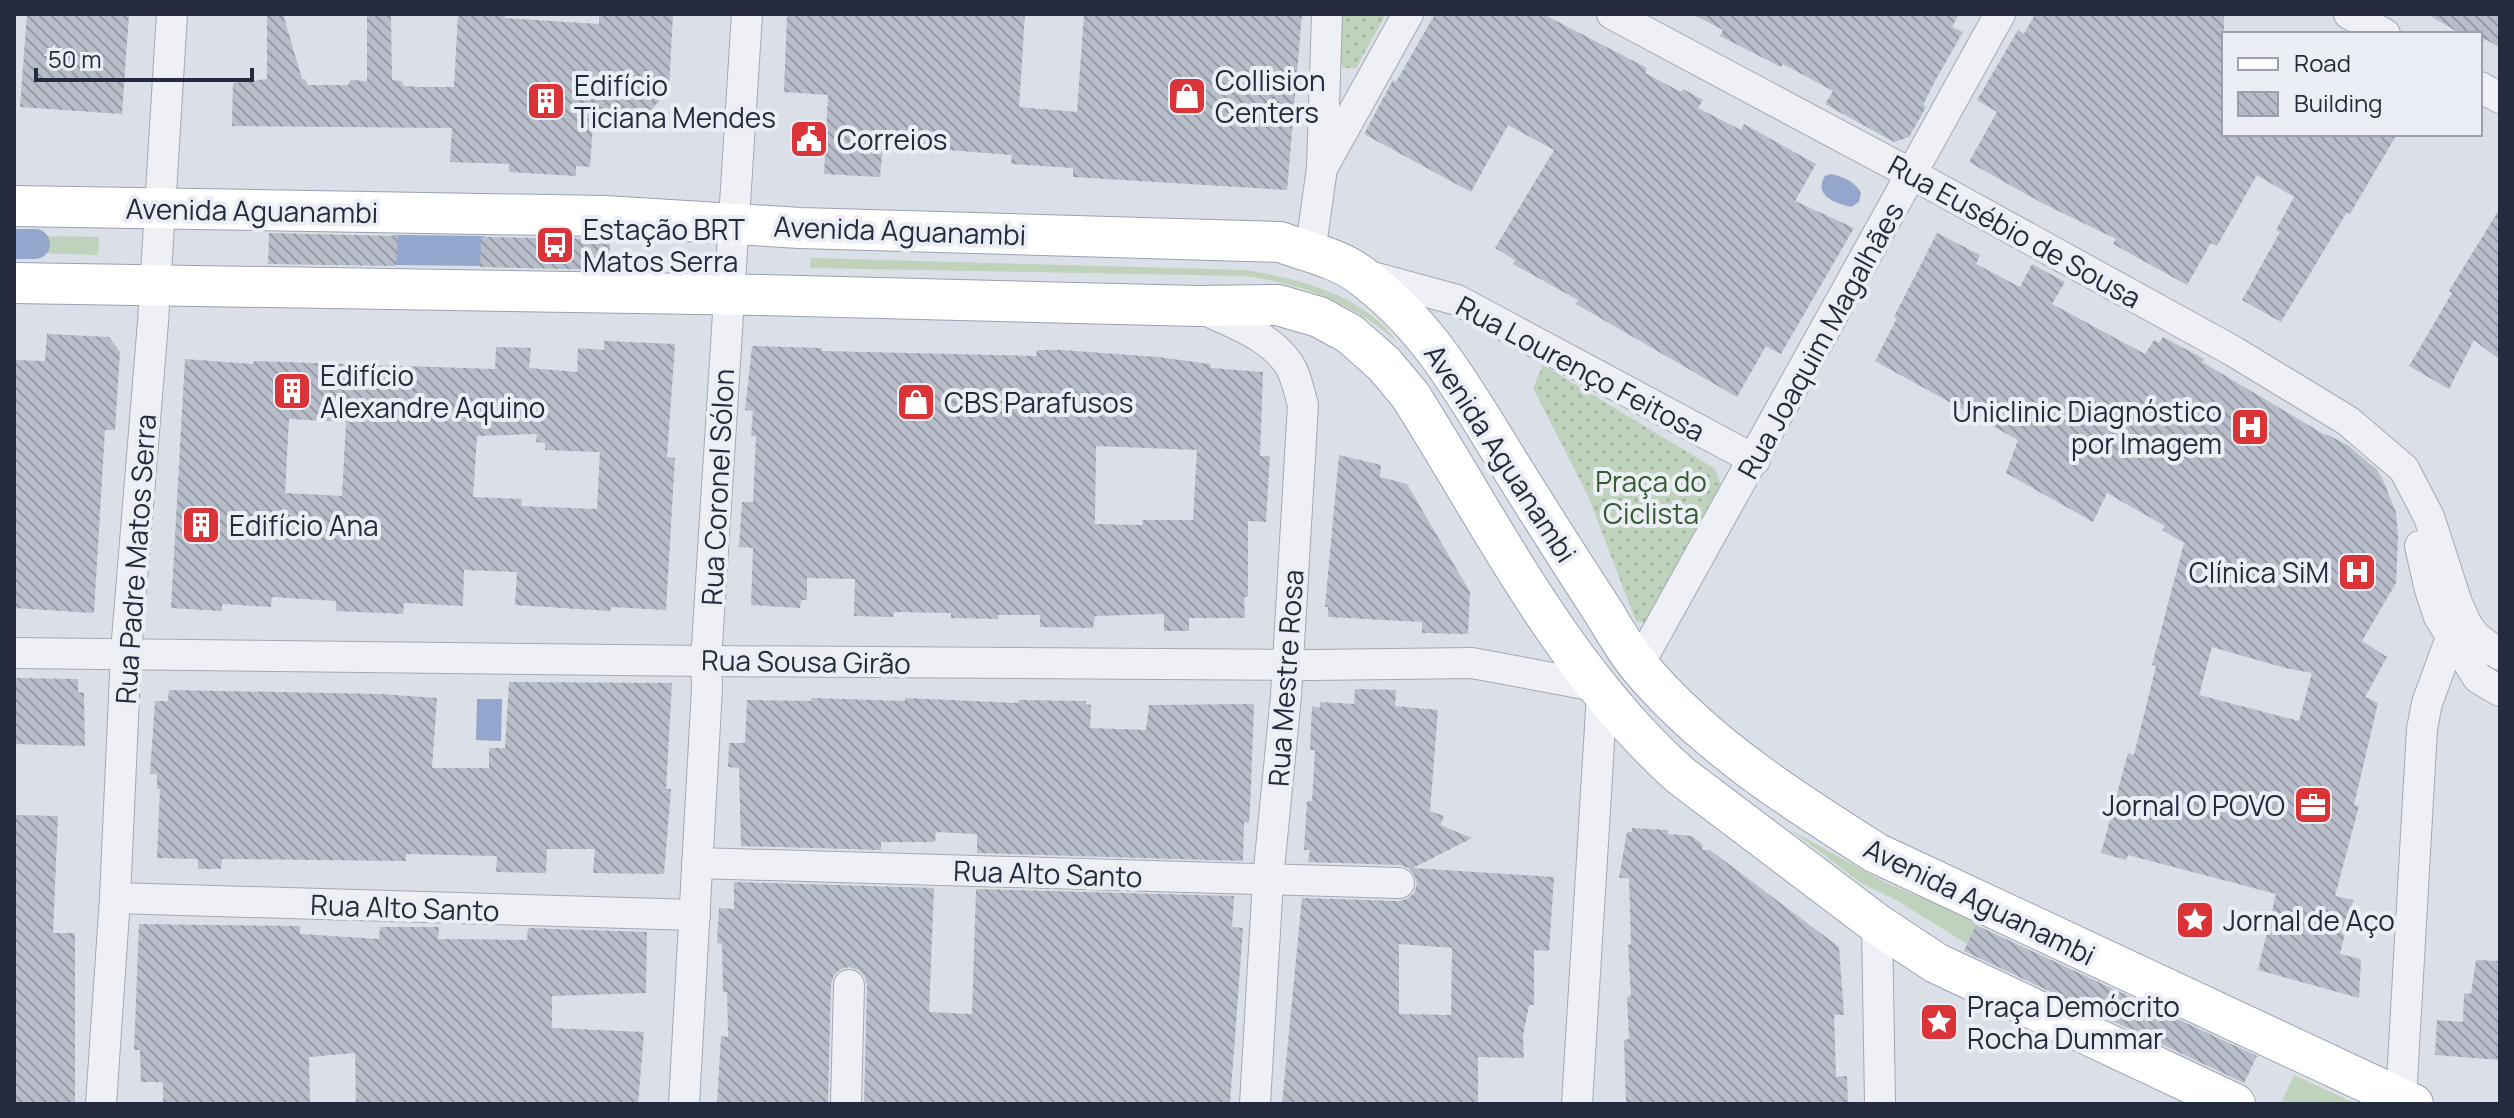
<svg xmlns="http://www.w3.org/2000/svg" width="2514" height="1118" font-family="Manrope,sans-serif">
	<defs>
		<pattern id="grass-dots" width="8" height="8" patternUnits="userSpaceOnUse" patternTransform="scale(2)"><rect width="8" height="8" fill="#bfd2bc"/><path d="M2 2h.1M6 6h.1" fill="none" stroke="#a4b4a3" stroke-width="1.8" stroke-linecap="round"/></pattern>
		<pattern id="building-back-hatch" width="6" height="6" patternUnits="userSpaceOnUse" patternTransform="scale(2)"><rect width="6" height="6" fill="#b8bdca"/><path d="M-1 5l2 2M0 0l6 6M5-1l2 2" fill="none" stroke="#959aa5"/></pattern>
	</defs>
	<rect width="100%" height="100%" fill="#dbdfe7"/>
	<g fill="url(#grass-dots)">
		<polygon points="1342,14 1386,14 1356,68 1343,68 1340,56"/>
		<path d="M1543,365L1714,468C1720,479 1722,485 1721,498L1644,623L1636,621L1588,496L1533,388Z"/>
	</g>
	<g fill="#bfd2bc">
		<polygon points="35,236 99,237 98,255 35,253"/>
		<path d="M811,258L1246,270C1300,279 1364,295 1398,343C1355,303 1302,284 1246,276L810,268Z"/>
		<polygon points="1791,830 1886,883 1978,921 1967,944 1898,901 1861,883"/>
		<polygon points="2294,1075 2356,1104 2297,1104 2282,1101"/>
	</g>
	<g fill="#92a7cb">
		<path d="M1831,174C1843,177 1855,181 1861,193L1859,202L1851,207C1834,203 1813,195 1825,176Z"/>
		<polygon points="477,699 502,699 501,741 476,740"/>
	</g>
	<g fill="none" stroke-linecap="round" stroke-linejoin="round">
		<g stroke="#92a7cb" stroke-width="30">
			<polyline points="14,244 35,244"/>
			<polyline points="397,250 481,251"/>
		</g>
	</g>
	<g fill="url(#building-back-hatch)" fill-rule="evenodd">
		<polygon points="27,14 129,14 122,114 20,107"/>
		<polygon points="267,14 283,14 302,79 305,79 308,85 348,85 351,80 367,81 367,14 391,14 392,80 401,81 404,86 424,87 454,87 458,14 505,14 505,18 599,24 599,14 673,14 669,90 651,110 594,109 590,167 576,166 576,176 509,172 509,164 450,162 452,128 232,126 233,83 267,79"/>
		<polygon points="787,14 1025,14 1019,107 1077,112 1084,14 1302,14 1287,190 1073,177 1073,168 1011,164 1012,155 883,145 880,177 824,174 828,95 784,92"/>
		<polygon points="1435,14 1543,14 1647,68 1645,73 1681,92 1683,89 1703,100 1698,108 1741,130 1744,124 1816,164 1795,201 1854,228 1781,354 1766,346 1737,397 1576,304 1578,300 1513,264 1515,260 1495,248 1554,150 1508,125 1471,192 1364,134 1393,80 1396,82"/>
		<polygon points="1692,14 1959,14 1952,27 1963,32 1936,79 1923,105 1926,107 1909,137 1894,142 1825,104 1833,91 1783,64 1781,67 1720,36 1723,30"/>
		<polygon points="2035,14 2224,14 2224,134 2397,134 2350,214 2347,212 2281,322 2242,300 2280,232 2276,230 2294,197 2257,175 2217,246 2211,243 2187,285 2113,244 2116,239 2042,203 1969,162 1997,112 1977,100 2018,30 2024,34"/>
		<polygon points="2427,14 2500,14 2500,48 2485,39 2481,46 2480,34 2461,34"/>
		<polygon points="2500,208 2500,360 2474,340 2449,389 2409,366 2452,293 2449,291"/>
		<polygon points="269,233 398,236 396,266 268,264"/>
		<path d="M1937,233L1980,255L1976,264L2020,287L2032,264L2065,282L2052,304L2145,354L2154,340L2159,343L2163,337L2204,359L2202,362L2325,435L2326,434L2349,446L2377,470L2382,478L2396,512L2398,537L2396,583L2362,641L2387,657L2365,697L2378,703L2354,805L2359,806L2335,896L2353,900L2340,954L2361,959L2359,998L2258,970L2276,894L2128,855L2126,860L2101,853L2128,753L2134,755L2156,666L2152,665L2184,543L2162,530L2165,526L2107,493L2093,522L2006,473L2018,440L1875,361L1897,318L1894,317ZM2212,647L2285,668L2312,673L2299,721L2199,695Z"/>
		<polygon points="481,237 610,239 609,270 480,267"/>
		<polygon points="47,334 109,337 120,352 115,430 105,430 94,613 14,608 14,360 45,361"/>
		<path d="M604,341L675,344L667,457L675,458L666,610L611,607L610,611L515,605L517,572L464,570L463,606L404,603L403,614L336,611V601L272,597L271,607L222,604V611L171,608L185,359L253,364L254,361L495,369L496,347L531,348L529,368L577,372L578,348L604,350ZM289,419L346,422L342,496L285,493ZM537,434L536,442L545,443V450L600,452L597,509L521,506L522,499L473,497L477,436Z"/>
		<path d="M752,346L822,348V351L1036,356L1037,350H1061L1158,357L1210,364L1211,368L1263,372L1260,456H1270L1266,522L1248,521V597H1244L1245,618H1189V631H1164V614L1095,616L1093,628L1040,627V615H998V619L951,618V613L894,612L893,617L854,616L855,579L807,578V600H801L800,608L751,605L753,548L739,547L742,502H753L756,436H751L753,411L745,410ZM1096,446L1197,450L1193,520H1143L1142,525L1095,524Z"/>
		<polygon points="1339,455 1381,465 1380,477 1407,484 1470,592 1468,634 1422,633 1422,622 1328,617 1328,607 1325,607"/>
		<polygon points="14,678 78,679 78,692 84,693 85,746 14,744"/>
		<polygon points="509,682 672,683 666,789 671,789 664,874 593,873 595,849 547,849 546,873 496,872 497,856 406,854 406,861 222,859 221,869 198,869 198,859 157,858 160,789 157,789 157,774 150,774 155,701 168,701 169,690 380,694 437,698 432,768 489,768 489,748 505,748"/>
		<path d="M1355,689L1396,690L1395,706L1438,710L1430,811L1444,816L1440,825L1472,838L1413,868L1554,877L1549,951L1534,950V1005H1529L1523,1036L1524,1058L1478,1057V1104H1282L1302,898L1399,901L1407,899L1414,893L1417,884L1414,874L1409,868L1400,865L1308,862L1310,850H1304L1307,801H1312L1315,750H1310L1312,706L1320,708V702L1354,704ZM1399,944L1452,948L1451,1015L1399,1014Z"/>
		<polygon points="811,698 905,701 905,698 1018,703 1019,700 1086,701 1086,704 1091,705 1090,728 1146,730 1149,705 1254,704 1251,787 1249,823 1244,822 1243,861 977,853 977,834 936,832 935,842 881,842 881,850 741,846 739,768 728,767 729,743 745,743 747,700 811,701"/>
		<polygon points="14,815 58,816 53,933 75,933 75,1104 14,1104"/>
		<polygon points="1632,828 1668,830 1668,834 1692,836 1703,845 1702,850 1710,850 1839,947 1844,1015 1834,1015 1836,1077 1847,1076 1848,1104 1626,1104 1624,1040 1629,1039 1627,997 1631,996 1628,945 1631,944 1629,878 1619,878 1627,832 1632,832"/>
		<polygon points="734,882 934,888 929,1012 972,1014 976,889 1234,896 1232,927 1243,928 1230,1104 864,1104 867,985 865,977 859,970 849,967 841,969 834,975 831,985 828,1104 717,1104 721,1036 728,1037 727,992 723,992 722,944 717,943 719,908 734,909"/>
		<polygon points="139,924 300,926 300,934 379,939 380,927 439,927 438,939 527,940 528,928 647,932 646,993 552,996 552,1028 644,1032 638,1104 356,1104 355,1053 309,1057 310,1104 163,1104 163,1082 141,1082 140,1050 134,1050"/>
		<polygon points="1976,925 2257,1056 2244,1083 1964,951"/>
		<polygon points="2476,960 2500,961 2500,1060 2435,1055 2437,1020 2463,1022 2464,993 2471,994"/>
	</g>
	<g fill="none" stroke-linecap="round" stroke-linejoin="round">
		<g stroke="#a4a9b5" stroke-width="32">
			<g id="minor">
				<polyline points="1612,14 1930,184 2233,351 2348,421 2404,469 2429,517 2457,603 2467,625 2476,637 2500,655"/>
				<polyline points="2349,14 2385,34"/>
				<polyline points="2480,87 2500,98"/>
				<polyline points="1325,163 1408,14"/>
				<polyline points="1310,253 1322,168 1327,14"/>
				<polyline points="1365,275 1457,300 1755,460"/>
				<path d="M1203,309C1232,323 1269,335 1288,363C1296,374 1299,392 1303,405L1286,696L1268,879L1255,1104"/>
				<polyline points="2420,546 2430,590 2439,617 2478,678 2500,691"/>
				<polyline points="14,653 706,661 1313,665 1472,663 1595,686"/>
				<polyline points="1638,666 2000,14"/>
				<polyline points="697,863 1399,883"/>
				<polyline points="115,898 695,915"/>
				<polyline points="1877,924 1880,1104"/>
				<polyline points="2401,1099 2422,729 2427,703 2452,635"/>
				<polyline points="101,1104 115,898 126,652 153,322 172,14"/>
				<polyline points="684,1104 707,688 706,661 747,14"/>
				<polyline points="846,1104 849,985"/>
				<polyline points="1577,1104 1602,694"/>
			</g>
		</g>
		<g stroke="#9aa1b4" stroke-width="42">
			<g id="major">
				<path d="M14,206L605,216L800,228L1280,242C1305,251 1337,258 1359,274C1427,324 1461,386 1505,457C1536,507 1567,556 1599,605C1612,625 1624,648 1639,666C1704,744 1792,800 1876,853L2413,1104"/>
				<path d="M14,283L761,295L1197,306L1278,305L1319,317L1350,334L1384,364L1410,395C1493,526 1563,670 1680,775L1877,924L1936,963L2235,1104"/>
			</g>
		</g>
		<use href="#minor" stroke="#eef0f5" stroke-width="30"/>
		<use href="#major" stroke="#fff" stroke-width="40"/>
	</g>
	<defs>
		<g id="shop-square" transform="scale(2)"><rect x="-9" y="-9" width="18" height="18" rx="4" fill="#da3338" stroke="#ebeef5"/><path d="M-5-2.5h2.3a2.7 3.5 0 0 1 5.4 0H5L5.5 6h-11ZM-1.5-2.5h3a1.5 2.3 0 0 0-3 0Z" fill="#fff"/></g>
		<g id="building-square" transform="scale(2)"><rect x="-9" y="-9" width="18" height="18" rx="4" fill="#da3338" stroke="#ebeef5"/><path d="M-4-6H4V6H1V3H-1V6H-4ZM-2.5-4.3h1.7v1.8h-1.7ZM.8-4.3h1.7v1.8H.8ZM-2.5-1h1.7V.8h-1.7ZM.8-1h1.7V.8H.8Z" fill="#fff"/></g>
		<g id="civic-square" transform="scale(2)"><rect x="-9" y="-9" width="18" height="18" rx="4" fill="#da3338" stroke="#ebeef5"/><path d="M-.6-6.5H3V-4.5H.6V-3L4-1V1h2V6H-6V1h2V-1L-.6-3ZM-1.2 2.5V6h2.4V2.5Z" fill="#fff"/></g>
		<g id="bus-square" transform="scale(2)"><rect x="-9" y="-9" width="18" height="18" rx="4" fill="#da3338" stroke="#ebeef5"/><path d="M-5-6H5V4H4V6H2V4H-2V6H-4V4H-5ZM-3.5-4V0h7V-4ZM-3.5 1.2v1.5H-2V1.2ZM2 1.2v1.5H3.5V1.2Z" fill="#fff"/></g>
		<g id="hospital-square" transform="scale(2)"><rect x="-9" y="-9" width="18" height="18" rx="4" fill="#da3338" stroke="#ebeef5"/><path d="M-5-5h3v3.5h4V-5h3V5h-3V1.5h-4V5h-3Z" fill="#fff"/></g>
		<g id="office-square" transform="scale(2)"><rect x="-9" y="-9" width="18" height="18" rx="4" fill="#da3338" stroke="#ebeef5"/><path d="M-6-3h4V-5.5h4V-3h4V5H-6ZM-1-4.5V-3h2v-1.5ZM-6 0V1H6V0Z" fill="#fff"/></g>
		<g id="sight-square" transform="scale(2)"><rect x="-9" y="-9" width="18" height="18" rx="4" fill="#da3338" stroke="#ebeef5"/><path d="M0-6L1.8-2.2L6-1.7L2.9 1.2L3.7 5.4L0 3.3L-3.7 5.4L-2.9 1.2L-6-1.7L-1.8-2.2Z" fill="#fff"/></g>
	</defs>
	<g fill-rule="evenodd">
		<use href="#shop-square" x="1187" y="96"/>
		<use href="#building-square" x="546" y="101"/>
		<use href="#civic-square" x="809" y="139"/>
		<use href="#bus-square" x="555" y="245"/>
		<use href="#building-square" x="292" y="391"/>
		<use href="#shop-square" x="916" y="402"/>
		<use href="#hospital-square" x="2250" y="427"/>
		<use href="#building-square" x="201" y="525"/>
		<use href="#hospital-square" x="2357" y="572"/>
		<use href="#office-square" x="2313" y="805"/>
		<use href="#sight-square" x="2195" y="920"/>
		<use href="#sight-square" x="1939" y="1022"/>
	</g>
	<g text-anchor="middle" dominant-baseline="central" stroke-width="8" stroke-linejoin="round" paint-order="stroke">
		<g font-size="28" fill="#242b3f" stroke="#ebeef5" text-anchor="start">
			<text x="1215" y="80">Collision<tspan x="1215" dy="32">Centers</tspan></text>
			<text x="574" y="85">Edifício<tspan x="574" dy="32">Ticiana Mendes</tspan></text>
			<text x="837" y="139">Correios</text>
			<text x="583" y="229">Estação BRT<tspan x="583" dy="32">Matos Serra</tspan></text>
			<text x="320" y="375">Edifício<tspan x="320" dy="32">Alexandre Aquino</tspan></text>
			<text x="944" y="402">CBS Parafusos</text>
			<text x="2222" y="411" text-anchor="end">Uniclinic Diagnóstico<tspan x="2222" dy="32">por Imagem</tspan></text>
			<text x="229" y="525">Edifício Ana</text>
			<text x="2329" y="572" text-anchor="end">Clínica SiM</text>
			<text x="2285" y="805" text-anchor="end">Jornal O POVO</text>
			<text x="2223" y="920">Jornal de Aço</text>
			<text x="1967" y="1006">Praça Demócrito<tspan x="1967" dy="32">Rocha Dummar</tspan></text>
		</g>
		<g font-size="28" fill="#242b3f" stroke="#ebeef5">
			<text transform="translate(252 210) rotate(1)">Avenida Aguanambi</text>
			<text transform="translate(900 230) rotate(2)">Avenida Aguanambi</text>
			<text transform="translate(2015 231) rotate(29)">Rua Eusébio de Sousa</text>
			<text transform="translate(1820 340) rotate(-61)">Rua Joaquim Magalhães</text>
			<text transform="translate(1581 368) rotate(28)">Rua Lourenço Feitosa</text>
			<text transform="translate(1501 453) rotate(57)">Avenida Aguanambi</text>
			<text transform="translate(717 487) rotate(-87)">Rua Coronel Sólon</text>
			<text transform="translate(135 559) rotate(-86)">Rua Padre Matos Serra</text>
			<text transform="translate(806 661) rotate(1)">Rua Sousa Girão</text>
			<text transform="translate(1285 678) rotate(-86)">Rua Mestre Rosa</text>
			<text transform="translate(1048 873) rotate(2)">Rua Alto Santo</text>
			<text transform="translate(1980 901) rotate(26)">Avenida Aguanambi</text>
			<text transform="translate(405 907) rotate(2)">Rua Alto Santo</text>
		</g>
		<g font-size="28" fill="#335c30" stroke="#ebeef5">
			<text x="1651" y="481">Praça do<tspan x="1651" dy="32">Ciclista</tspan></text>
		</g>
	</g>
	<rect width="2514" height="1118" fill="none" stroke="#242b3f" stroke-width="32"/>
	<rect x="2222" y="32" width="260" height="104" fill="#ebeef5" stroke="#9ba0ac" stroke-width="2"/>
	<rect x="2238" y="58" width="40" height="12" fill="#ffffff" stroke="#9ba0ac" stroke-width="2"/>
	<text x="2294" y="72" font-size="24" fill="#242b3f">Road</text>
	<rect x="2238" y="92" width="40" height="24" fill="url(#building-back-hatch)" stroke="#9ba0ac" stroke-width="2"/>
	<text x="2294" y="112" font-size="24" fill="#242b3f">Building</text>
	<path d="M36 68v12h216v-12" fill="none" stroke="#242b3f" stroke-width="4"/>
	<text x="48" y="68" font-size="24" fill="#242b3f" stroke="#ebeef5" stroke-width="6" paint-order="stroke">50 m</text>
</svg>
